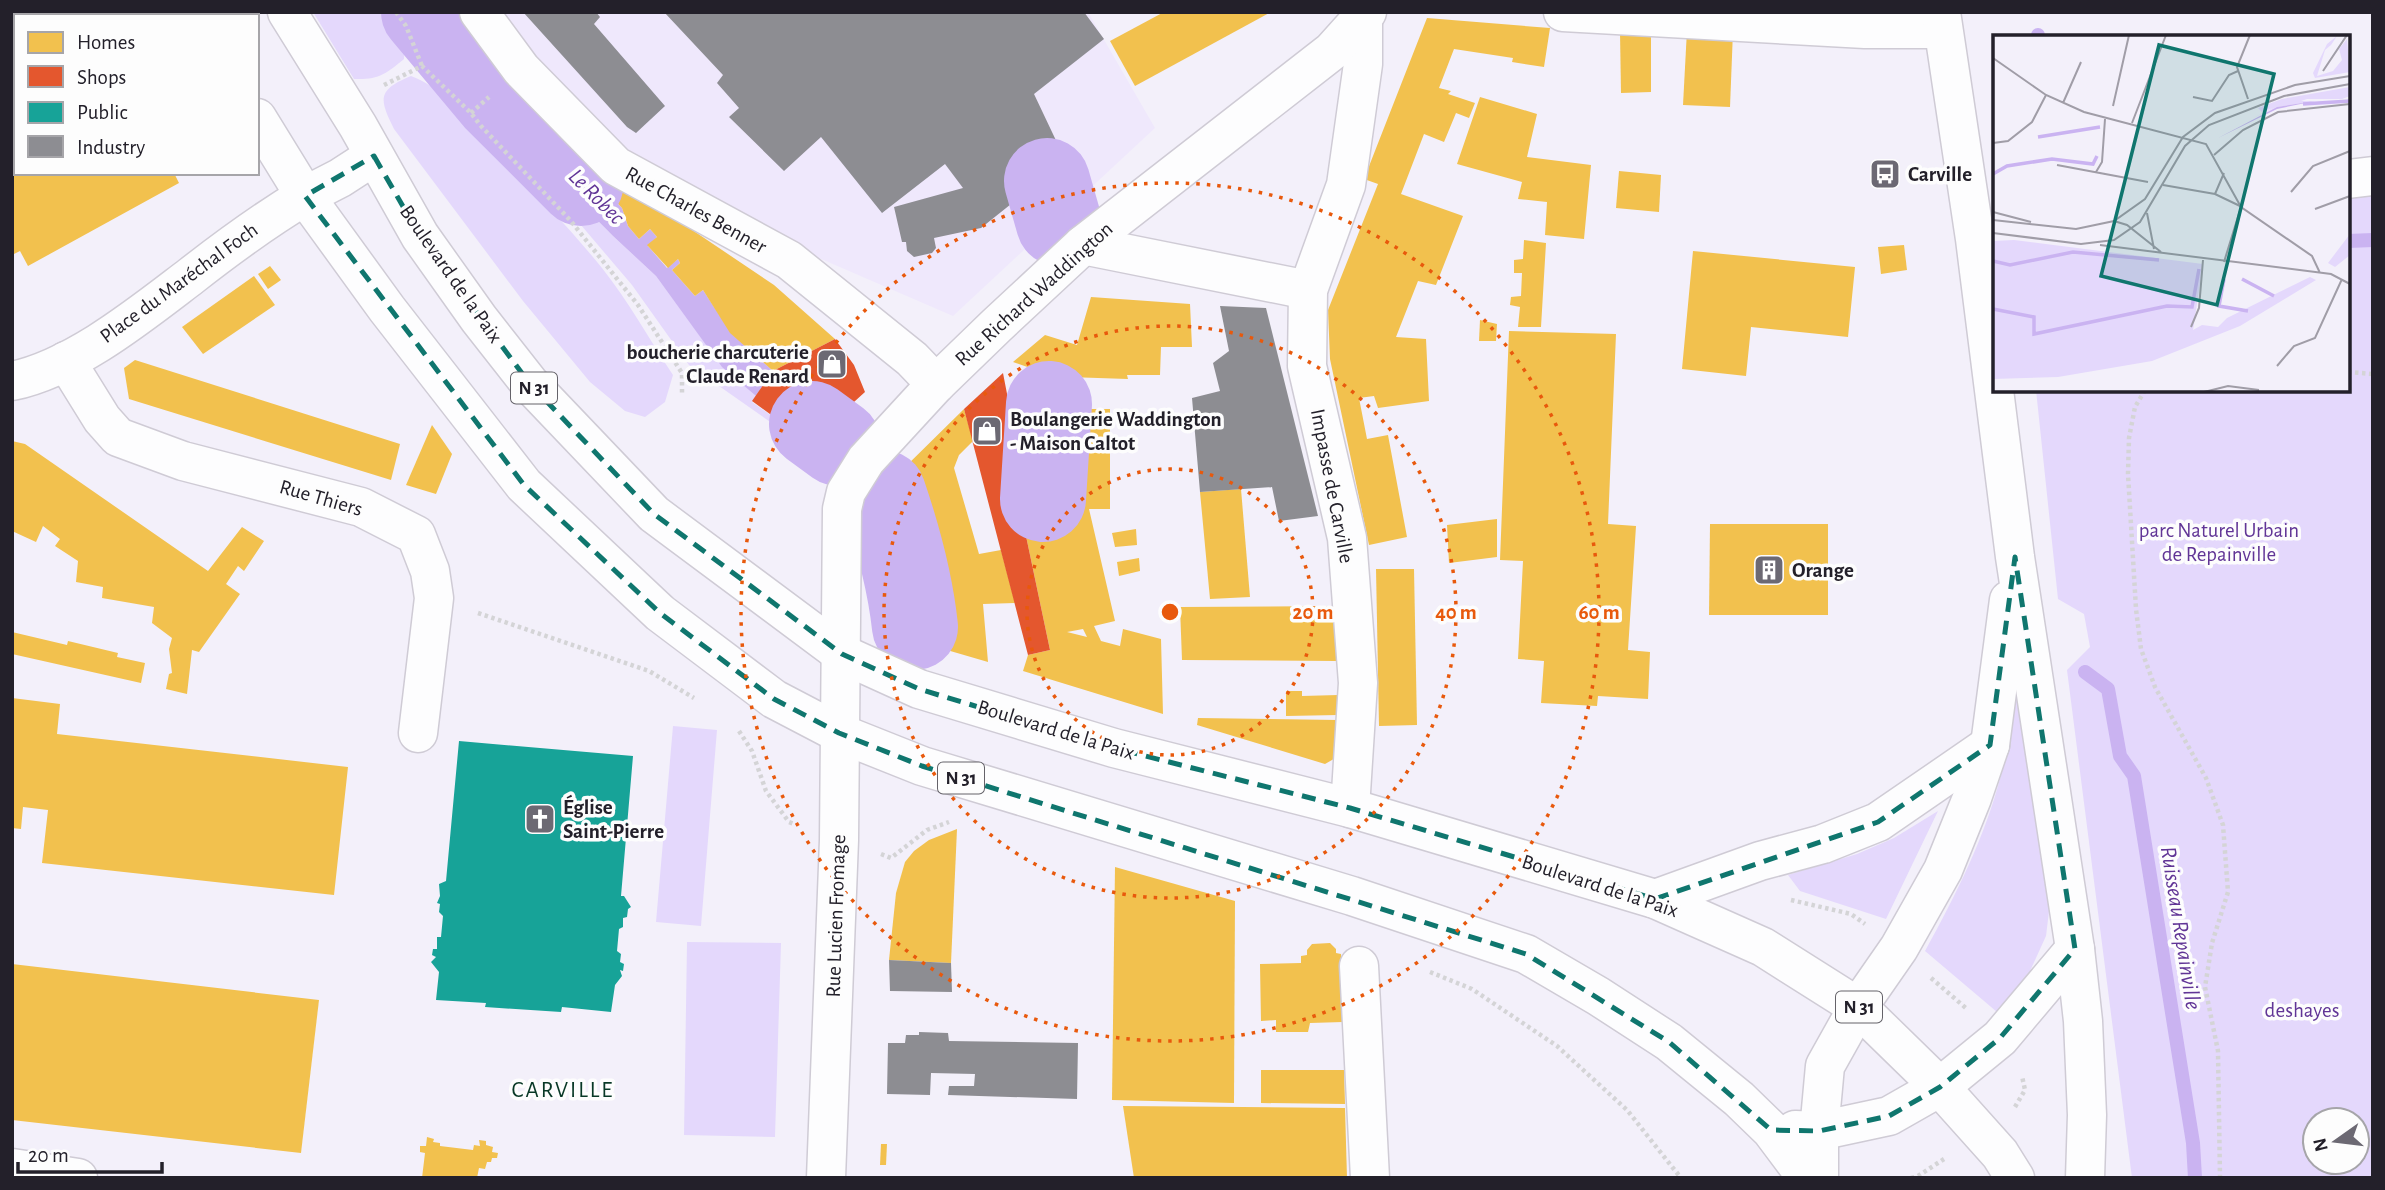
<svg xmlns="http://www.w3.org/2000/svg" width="2385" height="1190" font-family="'Alegreya Sans',sans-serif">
	<rect width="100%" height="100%" fill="#f3f0fa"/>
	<polygon fill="#efe8fc" points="462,12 1088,12 1155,128 953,316 597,162"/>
	<g fill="#e4d8fc" fill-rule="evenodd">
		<path d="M313,12H390C401,28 406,39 404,59C386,74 378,80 354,79Z"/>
		<path d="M403,12H408L479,99L472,102C431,80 427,47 403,12Z"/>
		<path d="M411,76C441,87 458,112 479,134C521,178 564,221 602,268C629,302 649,339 673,375L665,402L645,417L625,411L590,382L523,301L394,129C379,99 377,90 411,76Z"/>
		<polygon points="486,108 613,236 656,276 722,366 756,396 752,402 818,449 826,461 689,365 632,285 535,171 485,120 484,112"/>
		<path d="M2373,185V1178H2132L2067,670L2090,647L2084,614L2058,599L2036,390H2348V188ZM2315,1120H2357V1162H2315Z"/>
		<path d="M2019,675L2051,895L2046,936L2030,971L1997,1012L1925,951C1956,895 1985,837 2001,775C2009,742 2013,708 2019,675Z"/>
		<polygon points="673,726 717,730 701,926 656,922"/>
		<polygon points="1938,811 1886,919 1800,891 1788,875 1857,854 1894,838"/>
		<polygon points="687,942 781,943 775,1137 684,1135"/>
	</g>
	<g fill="#cab3f1">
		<polygon points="408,12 441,12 499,82 479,99"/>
		<polygon points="508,88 618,185 609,194 622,208 628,226 639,239 650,229 657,237 648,246 667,268 678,259 680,263 672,270 695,296 703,290 731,333 773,371 756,396 722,367 656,276 613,236 486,108"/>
	</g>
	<g fill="#f2c14e" fill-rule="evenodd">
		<polygon points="12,12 107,12 109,16 16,16 16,74 12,67"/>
		<polygon points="1164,12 1271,12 1135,86 1110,41"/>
		<polygon points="1427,18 1550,28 1544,67 1512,62 1513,58 1454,49 1439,88 1451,91 1448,94 1475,103 1469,118 1456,113 1444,142 1424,134 1401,194 1463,216 1436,285 1418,281 1396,337 1426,339 1429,401 1378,408 1374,396 1359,398 1367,439 1388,435 1407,537 1369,545 1330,359 1328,310 1378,184 1364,179"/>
		<polygon points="1651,29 1651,92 1621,93 1620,32"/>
		<polygon points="1687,30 1733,31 1730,107 1683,105"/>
		<polygon points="1480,97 1537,114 1527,157 1591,165 1584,239 1545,235 1547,202 1518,199 1522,182 1457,164"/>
		<polygon points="16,125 16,173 174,173 179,183 28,266 20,251 12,255 12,127"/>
		<polygon points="1619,171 1661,175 1659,212 1616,208"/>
		<polygon points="621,182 774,285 835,339 773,371 730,333 703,290 695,296 672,270 680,263 678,259 668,268 647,245 657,237 650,229 639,239 628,226 622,208 609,194"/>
		<polygon points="1524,240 1546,243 1541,327 1518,327 1520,307 1510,305 1511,297 1521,296 1522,273 1514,273 1514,260 1523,259"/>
		<polygon points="1904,245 1907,270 1881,274 1878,247"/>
		<polygon points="1693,251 1855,267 1848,337 1751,327 1746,376 1682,369"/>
		<polygon points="270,266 281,280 268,289 258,274"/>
		<polygon points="254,276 275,305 203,354 182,327"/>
		<polygon points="1091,297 1190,304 1192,347 1161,347 1160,375 1127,375 1128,379 1068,377 1067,381 1013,362 1045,335 1077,345"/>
		<polygon points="1480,320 1497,324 1496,341 1479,341"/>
		<polygon points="1509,331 1616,334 1608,524 1636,526 1628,650 1650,652 1648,699 1598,696 1597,706 1541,703 1544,661 1518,659 1523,561 1500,560"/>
		<polygon points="135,360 400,444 391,480 129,399 124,368"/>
		<polygon points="964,409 973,441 959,455 954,468 979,554 1001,550 1015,603 983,604 988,662 940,648 929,563 922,564 897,475"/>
		<path d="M1063,409H1110V509H1089L1115,621L1094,626L1101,641L1120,646L1123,629L1161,639L1163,714L1023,671L1028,655L1050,650L1022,517L1056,509H1063ZM1083,629L1087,637L1067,632Z"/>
		<polygon points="844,411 853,424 847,431 833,419"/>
		<polygon points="432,425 452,454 436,494 406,485"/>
		<polygon points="12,441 25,444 208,571 242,527 264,541 244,571 238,566 226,584 240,594 199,652 192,650 187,694 166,689 169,674 172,673 169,649 172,638 152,623 154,607 102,598 103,587 76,582 78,561 55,546 60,539 43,526 36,542 12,531"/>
		<polygon points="1241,489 1250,597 1210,599 1200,492"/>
		<polygon points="1497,519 1497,557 1449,563 1447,525"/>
		<polygon points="1710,524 1828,524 1828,615 1709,615"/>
		<polygon points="1136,529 1137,545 1115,547 1112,533"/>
		<polygon points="1139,558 1140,571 1119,576 1117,562"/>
		<polygon points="1376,569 1414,569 1417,725 1379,726"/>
		<polygon points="1336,606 1336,661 1182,660 1180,607"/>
		<polygon points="12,632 67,645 68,641 118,653 117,657 145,663 141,683 12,654"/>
		<polygon points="1286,691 1302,691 1302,696 1338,695 1338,715 1286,716"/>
		<polygon points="12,698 60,704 57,734 348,767 334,895 42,863 48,810 23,807 21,829 12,828"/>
		<polygon points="1198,718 1338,720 1339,756 1325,764 1197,725"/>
		<polygon points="957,829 951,963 889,960 896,893 905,862 914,851 929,840"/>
		<polygon points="1115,867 1235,901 1234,1103 1112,1100"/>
		<polygon points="1330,943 1336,949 1336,953 1341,954 1343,1022 1310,1023 1308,1032 1276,1032 1276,1020 1261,1021 1260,964 1301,963 1301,956 1307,955 1307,950 1312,944"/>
		<polygon points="12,964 319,1000 301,1153 12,1120"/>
		<polygon points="1261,1070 1344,1070 1345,1104 1261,1103"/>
		<polygon points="1123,1106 1345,1108 1347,1178 1134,1178"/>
		<polygon points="427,1137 434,1139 433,1142 440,1143 440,1146 473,1150 474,1145 480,1146 479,1140 486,1141 486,1145 493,1147 492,1152 498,1153 497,1158 492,1158 491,1162 487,1162 485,1169 479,1168 477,1178 422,1178 425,1153 420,1152 420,1146 426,1146"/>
		<polygon points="881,1144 887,1144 886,1165 880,1165"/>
	</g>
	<g fill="#e4572e">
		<polygon points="835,339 854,365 865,392 844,411 833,419 821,409 803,438 752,401 773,371"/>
		<polygon points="1003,373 1018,451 1022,517 1050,650 1028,655 964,409"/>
	</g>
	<polygon fill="#17a398" points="459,741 633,756 621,896 624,896 631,907 628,909 627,917 623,918 623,927 619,929 617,951 621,954 620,962 624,964 623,971 620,970 622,976 615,985 611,1012 562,1007 561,1012 485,1007 486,1003 436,1000 439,972 431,962 436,957 432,955 433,949 437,949 437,937 441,937 443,916 439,912 440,904 437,903 440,896 439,884 446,881"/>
	<g fill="#8d8d92">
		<polygon points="523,12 596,12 600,17 594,24 665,106 636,133 627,127"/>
		<polygon points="664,12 1084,12 1104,39 1034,94 1061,151 1030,169 1035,185 981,228 934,238 936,248 932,253 914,257 907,251 906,242 902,242 894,207 963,188 945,164 882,213 821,137 784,171 729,117 739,108 717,83 723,75"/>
		<polygon points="1220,306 1266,308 1318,516 1279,521 1272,487 1200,492 1192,398 1220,391 1213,363 1229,351"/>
		<polygon points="889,960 951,963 952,992 890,991"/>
		<polygon points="919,1032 948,1033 949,1041 1078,1043 1077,1099 948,1095 949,1086 974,1086 975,1074 931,1073 930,1095 887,1094 888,1043 905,1043 906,1035 919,1035"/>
	</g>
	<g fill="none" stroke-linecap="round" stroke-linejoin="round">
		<g stroke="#cab3f1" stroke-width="14">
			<polyline points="2038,35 2038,37"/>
			<polyline points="2348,241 2373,240"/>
			<polyline points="2085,672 2108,689 2120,756 2134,776 2193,1143 2195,1178"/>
		</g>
		<g stroke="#cab3f1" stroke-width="86">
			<polyline points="424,12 496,98 581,183"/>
			<polyline points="1047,181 1059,223"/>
			<polyline points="812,424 838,443"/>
			<path d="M883,493C898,537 910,580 915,627"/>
			<polyline points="1043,499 1049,404"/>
		</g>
		<g stroke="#cfcbd5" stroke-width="41">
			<g id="minor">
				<polyline points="479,12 521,69 616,166 789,260 912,359 936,384"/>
				<polyline points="1563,12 1865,29 1943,29"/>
				<polyline points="2348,179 2373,176"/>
				<polyline points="1083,245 1308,290"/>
				<polyline points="66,361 102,419 118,437 183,461 361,507 416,535 430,571 434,598 418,733"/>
				<path d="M12,381C75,368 141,314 191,276C228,247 265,220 305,196"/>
				<polyline points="1350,808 1358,683 1347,538 1307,366 1308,290 1346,185 1363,64 1363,18"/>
				<polyline points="1359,966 1370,1178"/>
				<polyline points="12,1168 78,1178"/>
				<polyline points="826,1178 839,840 842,509 846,492 866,460 936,384 997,325 1083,245 1332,51 1367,12"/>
			</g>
		</g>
		<g stroke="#cfcbd5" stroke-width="41">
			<g id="major">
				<polyline points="194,12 196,16"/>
				<polyline points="287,12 358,126 420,236 479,319 530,384 654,514 842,654 919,689 1114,748 1350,808 1655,899 1763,947 1858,1007 1940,1087 2000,1154 2015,1178"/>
				<polyline points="1941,12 1975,239 2015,557 2075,949 2083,1021 2087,1115 2085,1178"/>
				<polyline points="257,118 305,196 387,309 524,485 660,613 774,699 839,733 922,766 1352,896 1526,954 1598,996 1669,1042 1739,1099 1771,1130 1807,1178"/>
				<polyline points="305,196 340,178 374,156"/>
				<polyline points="1655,899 1760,861 1823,844 1878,822 1990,745"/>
				<polyline points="1795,1130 1819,1131 1889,1116 1940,1087 2000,1038 2075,949"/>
				<polyline points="1819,1178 1819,1131 1825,1066 1858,1007 1899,948 1943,870 1972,798 1990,745 2009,600"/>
			</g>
		</g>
		<g stroke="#d4d4d6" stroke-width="4.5" stroke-dasharray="3.5 3.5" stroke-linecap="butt">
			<polyline points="396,12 406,26 422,66"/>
			<polyline points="384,85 422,66 471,113 481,126 570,220 638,305 682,373 682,396"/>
			<polyline points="471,113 489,97"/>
			<polyline points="2348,372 2373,374"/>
			<polyline points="2145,390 2135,407 2129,438 2128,474 2136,609 2141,649 2155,687 2206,778 2223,825 2228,892 2212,943 2205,987 2218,1051 2220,1178"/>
			<polyline points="478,613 649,671 694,698"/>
			<polyline points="739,731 752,751 766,791 789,822 794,824"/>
			<polyline points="881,854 891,858 927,830 949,822"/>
			<polyline points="1791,900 1851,914 1865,924"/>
			<polyline points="1430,972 1472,989 1557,1046 1627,1110 1681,1178"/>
			<polyline points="1931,978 1967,1009"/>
			<polyline points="2015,1107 2025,1090 2022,1076"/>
			<polyline points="1911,1178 1918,1176 1944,1159"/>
		</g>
		<use href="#minor" stroke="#fdfdfe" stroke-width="38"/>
		<use href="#major" stroke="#fdfdfe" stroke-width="38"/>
	</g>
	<path fill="none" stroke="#0f766e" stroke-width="5" stroke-dasharray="14 9" stroke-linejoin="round" d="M374,156L420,236L530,384L654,514L842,654L919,689L1114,748L1350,808L1655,899L1878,822L1990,745L2015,557L2075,949L2000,1038L1940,1087L1889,1116L1819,1131L1771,1130L1669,1042L1526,954L922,766L839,733L774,699L660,613L524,485L305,196Z"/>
	<g fill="none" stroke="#e8590c" stroke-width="3.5" stroke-dasharray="3.5 7">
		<circle cx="1170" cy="612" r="143"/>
		<circle cx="1170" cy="612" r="286"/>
		<circle cx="1170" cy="612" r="429"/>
	</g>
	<defs>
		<g id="bus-square" transform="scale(1.575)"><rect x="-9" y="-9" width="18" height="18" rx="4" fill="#6c6973" stroke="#fdfdfd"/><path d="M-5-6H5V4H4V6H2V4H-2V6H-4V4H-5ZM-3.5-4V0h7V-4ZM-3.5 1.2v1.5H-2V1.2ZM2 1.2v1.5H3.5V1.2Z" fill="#fff"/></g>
		<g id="shop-square" transform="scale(1.575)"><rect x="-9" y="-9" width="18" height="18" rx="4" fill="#6c6973" stroke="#fdfdfd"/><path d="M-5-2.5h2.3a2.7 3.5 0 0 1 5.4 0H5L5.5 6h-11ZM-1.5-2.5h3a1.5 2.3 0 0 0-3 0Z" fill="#fff"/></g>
		<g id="building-square" transform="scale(1.575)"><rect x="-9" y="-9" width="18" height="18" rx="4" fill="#6c6973" stroke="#fdfdfd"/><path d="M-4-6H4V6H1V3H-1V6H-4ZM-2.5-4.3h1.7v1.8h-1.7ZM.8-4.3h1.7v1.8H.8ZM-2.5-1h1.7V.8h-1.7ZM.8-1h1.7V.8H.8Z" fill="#fff"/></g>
		<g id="church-square" transform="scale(1.575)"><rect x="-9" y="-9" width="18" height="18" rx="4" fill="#6c6973" stroke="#fdfdfd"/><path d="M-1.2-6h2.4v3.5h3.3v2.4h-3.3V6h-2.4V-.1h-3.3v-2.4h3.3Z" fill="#fff"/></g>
	</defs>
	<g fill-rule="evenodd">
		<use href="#bus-square" x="1885" y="174"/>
		<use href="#shop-square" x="832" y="364"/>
		<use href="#shop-square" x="987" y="431"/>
		<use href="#building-square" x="1769" y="570"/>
		<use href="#church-square" x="540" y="819"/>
	</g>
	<g text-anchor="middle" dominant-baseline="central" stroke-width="7" stroke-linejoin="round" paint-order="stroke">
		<g fill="#fdfdfd" stroke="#646269" stroke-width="2">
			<rect x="511" y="372.5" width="46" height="31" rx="5"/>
			<rect x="938" y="762.5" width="46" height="31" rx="5"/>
			<rect x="1836" y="991.5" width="46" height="31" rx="5"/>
		</g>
		<g font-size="19" font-weight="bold" fill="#23202a">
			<text x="534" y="388">N 31</text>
			<text x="961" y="778">N 31</text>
			<text x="1859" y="1007">N 31</text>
		</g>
		<g font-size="21" font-weight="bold" fill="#23202a" stroke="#fdfdfd" text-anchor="start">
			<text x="1908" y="174">Carville</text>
			<text x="809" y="352" text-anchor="end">boucherie charcuterie<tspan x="809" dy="24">Claude Renard</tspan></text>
			<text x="1010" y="419">Boulangerie Waddington<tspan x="1010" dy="24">- Maison Caltot</tspan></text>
			<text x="1792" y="570">Orange</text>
			<text x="563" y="807">Église<tspan x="563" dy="24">Saint-Pierre</tspan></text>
		</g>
		<g font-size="21" fill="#23202a" stroke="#fdfdfd">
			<text transform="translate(696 210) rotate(29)">Rue Charles Benner</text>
			<text transform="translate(451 274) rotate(55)">Boulevard de la Paix</text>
			<text transform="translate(179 283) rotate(-36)">Place du Maréchal Foch</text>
			<text transform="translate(1034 294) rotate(-42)">Rue Richard Waddington</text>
			<text transform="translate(1332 486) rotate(79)">Impasse de Carville</text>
			<text transform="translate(321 498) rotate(16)">Rue Thiers</text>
			<text transform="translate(1056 730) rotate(17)">Boulevard de la Paix</text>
			<text transform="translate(1600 886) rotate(18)">Boulevard de la Paix</text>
			<text transform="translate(836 916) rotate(-88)">Rue Lucien Fromage</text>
		</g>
		<g font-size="21" fill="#613596" stroke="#fdfdfd">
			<text x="2219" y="530">parc Naturel Urbain<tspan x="2219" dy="24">de Repainville</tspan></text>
			<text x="2302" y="1010">deshayes</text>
		</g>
		<g font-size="23" font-style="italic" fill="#613596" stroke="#fdfdfd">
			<text transform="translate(596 197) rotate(45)">Le Robec</text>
			<text transform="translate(2180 928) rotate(81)">Ruisseau Repainville</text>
		</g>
		<g font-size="23" letter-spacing="2" fill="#083826" stroke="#fdfdfd">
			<text x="563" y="1090">CARVILLE</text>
		</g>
	</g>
	<g transform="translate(1993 35)">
		<rect width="357" height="357" fill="#f3f0fa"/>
		<path d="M344,1L338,10L332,15L324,41L340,36L349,25L346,14L354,4L357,37L322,43L320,38L334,9ZM357,52V61L349,64H314L308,66H322L284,72L260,83L280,73L269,77L265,73L289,64ZM357,199V220L342,232L335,228ZM21,205L210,229L200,295L209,290L225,292L234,283L317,242L323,245L247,291L159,326L65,342L0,344V206Z" fill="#e4d8fc"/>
		<path d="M322,66L284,74L225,103L284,72Z" fill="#cab3f1"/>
		<path fill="none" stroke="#cab3f1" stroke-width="3.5" d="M310,69L357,66M45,102L107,92M0,139L14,131L59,124L100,129L104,121M0,226L17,230L80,217L166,225M231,244L226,271L255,276M249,244L281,261M0,274L41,282V299L174,271L199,272L206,234"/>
		<path fill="none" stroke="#a09da7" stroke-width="2" d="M0,23L53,60L91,77L213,109L248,172L319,221L327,238M330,36L354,0M200,62L219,66L236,40L245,36M255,64L244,32L257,0M70,68L88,27M120,71L136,0M139,88L173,0M0,108L15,106L39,87L53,60M221,120L250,95L285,77L357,69M64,130L155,147M103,137L109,127L112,84M170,150L222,159L247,171M298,157L320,131L357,116M222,159L231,138M322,174L357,161M0,177L38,187M154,178L161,214M0,185L83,194L121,186L152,164L190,102L222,78L302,50L357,41M121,186L134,190L168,217M0,198L88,209L121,205L147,187L192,111L216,90L291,61L357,49M107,210L338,239L357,249M231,227L248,172M198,292L206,273L210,225M284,331L301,311L322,303L349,244M211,357L235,351L266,355"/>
		<path fill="#0f766e" fill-opacity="0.15" stroke="#0f766e" stroke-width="3.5" d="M166,10L281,39L224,270L108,241Z"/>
		<rect width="357" height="357" fill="none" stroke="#23202a" stroke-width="3.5"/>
	</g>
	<circle cx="1170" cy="612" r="10" fill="#e8590c" stroke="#fdfdfd" stroke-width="3.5"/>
	<g font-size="21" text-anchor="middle" font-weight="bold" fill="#e8590c" stroke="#fdfdfd" stroke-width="7" stroke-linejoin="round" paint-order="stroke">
		<text x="1313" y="619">20 m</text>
		<text x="1456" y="619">40 m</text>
		<text x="1599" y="619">60 m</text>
	</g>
	<rect width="2385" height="1190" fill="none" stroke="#23202a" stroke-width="28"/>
	<rect x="14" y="14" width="245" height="161" fill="#fdfdfd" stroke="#a6a5a9" stroke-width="2"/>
	<rect x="28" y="32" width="35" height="21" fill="#f2c14e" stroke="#a6a5a9" stroke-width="2"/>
	<text x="77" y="49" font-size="21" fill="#23202a">Homes</text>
	<rect x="28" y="66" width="35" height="21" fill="#e4572e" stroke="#a6a5a9" stroke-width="2"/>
	<text x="77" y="84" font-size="21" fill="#23202a">Shops</text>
	<rect x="28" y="102" width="35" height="21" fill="#17a398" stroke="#a6a5a9" stroke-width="2"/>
	<text x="77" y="119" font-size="21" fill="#23202a">Public</text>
	<rect x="28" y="136" width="35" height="21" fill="#8d8d92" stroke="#a6a5a9" stroke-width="2"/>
	<text x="77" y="154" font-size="21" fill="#23202a">Industry</text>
	<g transform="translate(2336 1141) rotate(256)"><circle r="33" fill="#fdfdfd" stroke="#a6a5a9" stroke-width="2"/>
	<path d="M0-5L12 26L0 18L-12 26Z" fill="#6c6973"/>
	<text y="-10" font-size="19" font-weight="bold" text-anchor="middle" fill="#23202a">N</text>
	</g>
	<path d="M18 1162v10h144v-10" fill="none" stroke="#23202a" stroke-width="3.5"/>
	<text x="28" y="1162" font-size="21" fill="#23202a" stroke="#fdfdfd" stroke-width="5" paint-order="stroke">20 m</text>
</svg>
